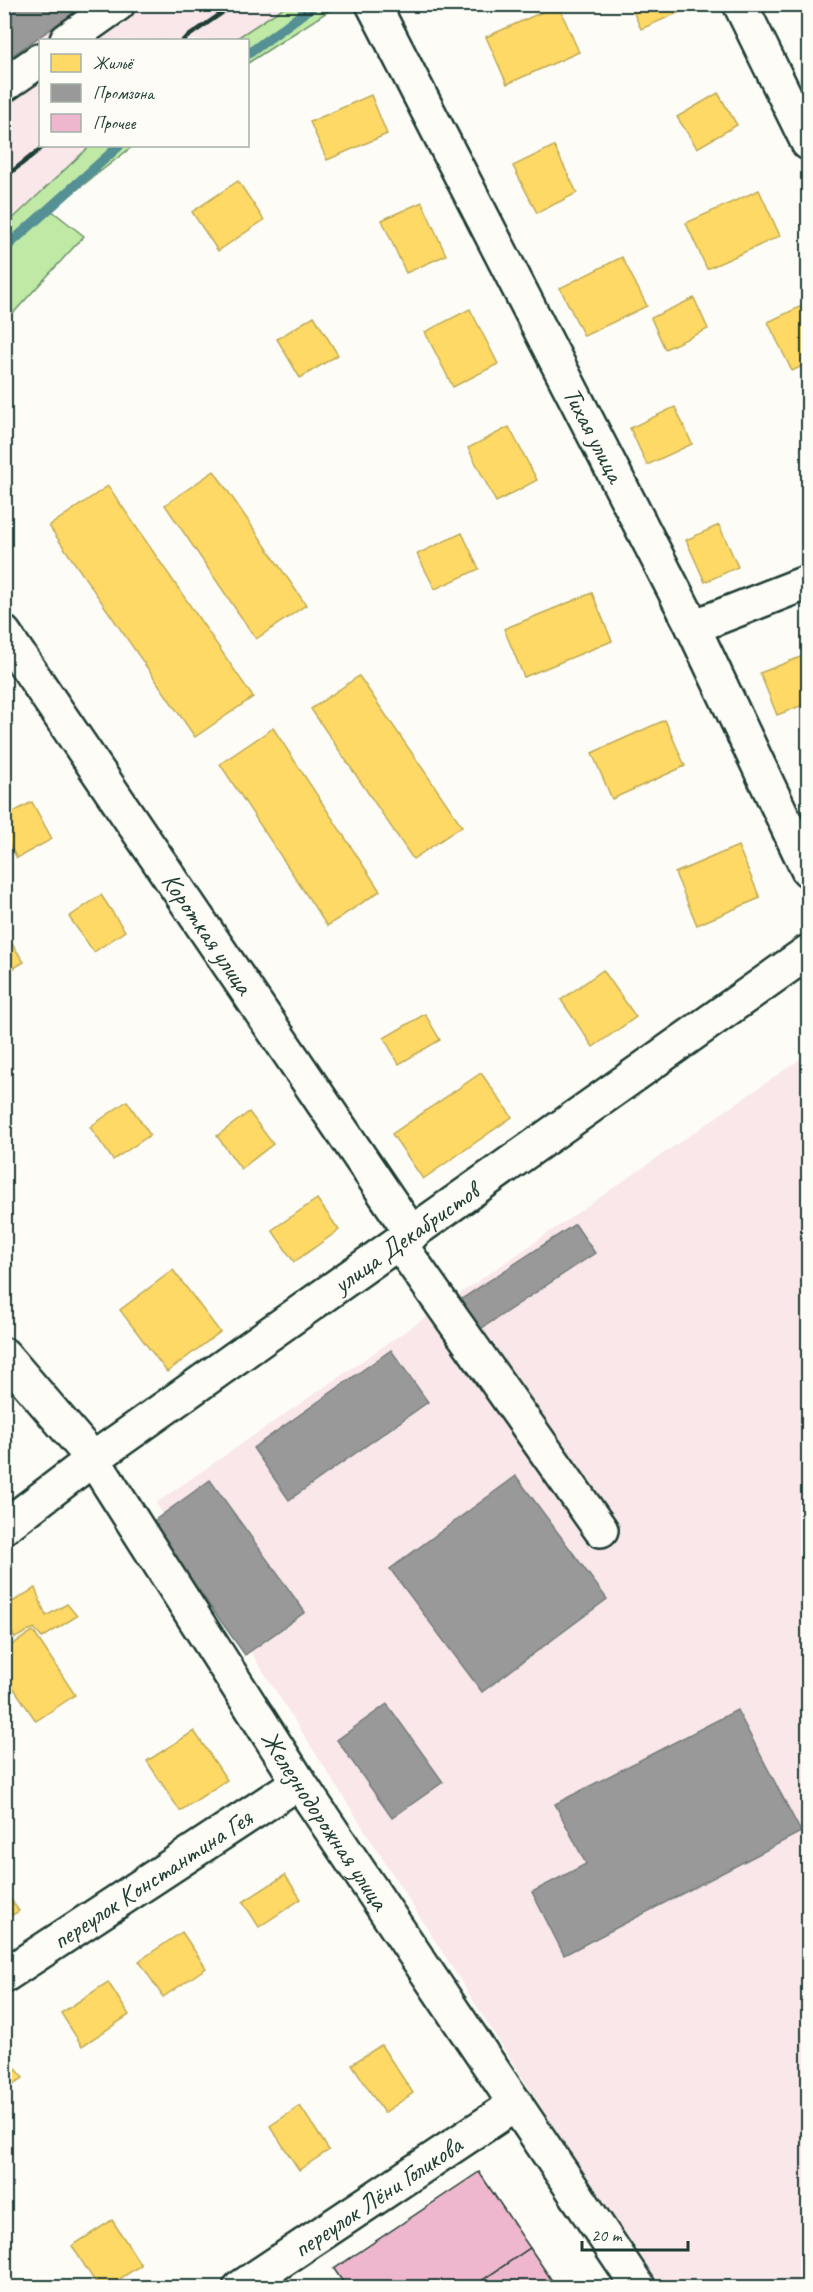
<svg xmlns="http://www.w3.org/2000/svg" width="813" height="2292" font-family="Caveat,sans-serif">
	<rect width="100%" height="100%" fill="#fdfcf7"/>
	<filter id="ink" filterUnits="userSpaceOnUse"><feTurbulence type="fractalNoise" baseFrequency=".0167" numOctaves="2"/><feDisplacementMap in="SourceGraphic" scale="12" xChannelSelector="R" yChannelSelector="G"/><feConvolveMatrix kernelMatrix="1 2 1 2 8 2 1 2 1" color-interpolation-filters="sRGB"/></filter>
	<g filter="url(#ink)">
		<g fill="#f9e7ea">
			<polygon points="5,5 289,5 234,40 40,40 40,146 90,146 5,226"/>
			<polygon points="808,1054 808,2287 656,2287 156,1503"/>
		</g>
		<g fill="#bfe9a5" stroke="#6f936c" stroke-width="1.5">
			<polygon points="289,4 338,5 248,63 248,40 234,40"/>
			<polygon points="90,146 133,146 51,210 84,236 5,322 5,226"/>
		</g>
		<g fill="#ffd966" stroke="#bcaa57" stroke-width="1.5">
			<polygon points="630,4 693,4 694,6 641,29"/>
			<polygon points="558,5 579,52 507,84 486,37"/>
			<polygon points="718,93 737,125 697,148 677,117"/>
			<polygon points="371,95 387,134 327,160 310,122"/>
			<polygon points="554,146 577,193 537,213 513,166"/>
			<polygon points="238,181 264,220 218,251 192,212"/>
			<polygon points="759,190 780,236 707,269 686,223"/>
			<polygon points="422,202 446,255 406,273 382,220"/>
			<polygon points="622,257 647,306 584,336 560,288"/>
			<polygon points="694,298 708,329 665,349 651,318"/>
			<polygon points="808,303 808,363 792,371 768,322"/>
			<polygon points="470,309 498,364 453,387 425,332"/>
			<polygon points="314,316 338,355 300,378 277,339"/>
			<polygon points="675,407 692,444 647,465 630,428"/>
			<polygon points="509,427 537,480 496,502 468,448"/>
			<polygon points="214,471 306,605 256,639 165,505"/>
			<polygon points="108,486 253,697 195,737 49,526"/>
			<polygon points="719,525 738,567 705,582 686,540"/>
			<polygon points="462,533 479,569 435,589 417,554"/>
			<polygon points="592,593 612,641 524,677 504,629"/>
			<polygon points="808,654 808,703 777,715 760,673"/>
			<polygon points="359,676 462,826 413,859 311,709"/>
			<polygon points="665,720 685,766 612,799 592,753"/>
			<polygon points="273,728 380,891 327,926 220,764"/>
			<polygon points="32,802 52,839 17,858 4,836 4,817"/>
			<polygon points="738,846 760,898 697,925 675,873"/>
			<polygon points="101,895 125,931 94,952 69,917"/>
			<polygon points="4,932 24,962 4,974"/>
			<polygon points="603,970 636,1017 593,1047 561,1000"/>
			<polygon points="425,1014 440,1040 399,1064 384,1038"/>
			<polygon points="481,1073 512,1117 423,1179 392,1134"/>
			<polygon points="127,1101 150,1135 113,1160 90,1127"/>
			<polygon points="249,1112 273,1144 241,1169 217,1136"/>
			<polygon points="317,1199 339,1230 294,1262 272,1230"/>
			<polygon points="173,1270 220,1332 167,1372 120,1310"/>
			<polygon points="35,1588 46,1616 67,1604 77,1616 42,1638 34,1628 15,1638 8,1626 4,1628 4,1607"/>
			<polygon points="33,1631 75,1695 36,1721 4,1674 4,1650"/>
			<polygon points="194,1731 227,1780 180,1811 147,1761"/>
			<polygon points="285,1875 301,1899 259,1927 243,1902"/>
			<polygon points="4,1890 19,1911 4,1920"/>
			<polygon points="182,1932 206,1968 163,1997 139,1961"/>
			<polygon points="108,1982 129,2015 82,2046 61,2013"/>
			<polygon points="381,2045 413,2093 384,2113 352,2064"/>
			<polygon points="4,2051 23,2078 4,2090"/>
			<polygon points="300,2106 329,2150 299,2170 270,2126"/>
			<polygon points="112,2220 141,2265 106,2288 99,2288 72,2246"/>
		</g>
		<g fill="#999" stroke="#747d7b" stroke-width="1.5">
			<polygon points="4,4 87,4 4,61"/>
			<polygon points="575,1224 595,1253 470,1336 451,1306"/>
			<polygon points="391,1350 428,1402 289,1500 253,1448"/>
			<polygon points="516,1476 607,1599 482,1692 390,1569"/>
			<polygon points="210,1480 305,1612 245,1655 151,1523"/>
			<polygon points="387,1704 443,1782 392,1818 337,1740"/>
			<polygon points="737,1710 801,1832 564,1955 532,1892 586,1864 555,1804"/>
		</g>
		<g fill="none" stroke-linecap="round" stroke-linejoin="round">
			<g stroke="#549094" stroke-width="10">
				<polyline points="248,54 316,4"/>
				<polyline points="4,249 119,146"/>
			</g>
		</g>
		<g fill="#efb7cd" stroke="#1f3d34" stroke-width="1.5">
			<polygon points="479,2172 530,2248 471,2288 347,2288 334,2269"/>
			<polygon points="530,2248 557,2288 471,2288"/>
		</g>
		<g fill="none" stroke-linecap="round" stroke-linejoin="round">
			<g stroke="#1f3d34" stroke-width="38">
				<g id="minor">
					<path id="s1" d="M373,4L693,627L808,870"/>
					<polyline points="740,4 808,143"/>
					<polyline points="67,40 118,4"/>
					<polyline points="4,85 40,60"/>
					<polyline points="693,627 808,582"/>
					<path id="s2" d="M4,633L412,1234"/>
					<polyline points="399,1243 601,1530"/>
					<path id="s3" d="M4,1355L93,1459L299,1782L639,2288"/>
					<path id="s4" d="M4,1527L93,1459L808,952"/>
					<path id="s5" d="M4,1976L299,1782"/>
					<path id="s6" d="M240,2288L516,2104"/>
				</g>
			</g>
			<use href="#minor" stroke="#fdfcf7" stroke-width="33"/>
			<g stroke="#1f3d34" stroke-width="4.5">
				<polyline points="183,40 235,4"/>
				<polyline points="4,178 44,146"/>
			</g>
		</g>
	</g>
	<g text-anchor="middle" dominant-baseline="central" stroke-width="6" stroke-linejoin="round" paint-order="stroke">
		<g font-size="26" fill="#1f3d34" stroke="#fdfcf7">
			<text stroke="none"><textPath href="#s1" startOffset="484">Тихая улица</textPath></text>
			<text stroke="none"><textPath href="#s2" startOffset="363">Короткая улица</textPath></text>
			<text stroke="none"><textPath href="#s4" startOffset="495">улица Декабристов</textPath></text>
			<text stroke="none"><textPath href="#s3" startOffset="566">Железнодорожная улица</textPath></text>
			<text stroke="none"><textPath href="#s5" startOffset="177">переулок Константина Гея</textPath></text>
			<text stroke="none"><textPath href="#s6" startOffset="165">переулок Лёни Голикова</textPath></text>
		</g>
	</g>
	<rect width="813" height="2292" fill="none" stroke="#fdfcf7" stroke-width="24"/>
	<rect x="12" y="12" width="789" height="2268" fill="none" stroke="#1f3d34" stroke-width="2" filter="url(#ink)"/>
	<rect x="39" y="39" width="210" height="108" fill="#fdfcf7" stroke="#a4b0a9" stroke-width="1.5"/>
	<rect x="51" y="54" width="30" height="18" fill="#ffd966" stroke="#a4b0a9" stroke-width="1.5"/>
	<text x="93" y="69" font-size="18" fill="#1f3d34">Жильё</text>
	<rect x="51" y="84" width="30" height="18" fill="#999999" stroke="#a4b0a9" stroke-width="1.5"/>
	<text x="93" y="99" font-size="18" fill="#1f3d34">Промзона</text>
	<rect x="51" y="114" width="30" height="18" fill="#efb7cd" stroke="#a4b0a9" stroke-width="1.5"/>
	<text x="93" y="129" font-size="18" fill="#1f3d34">Прочее</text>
	<path d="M582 2241v9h106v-9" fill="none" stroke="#1f3d34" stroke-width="3"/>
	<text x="591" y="2241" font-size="18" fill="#1f3d34" stroke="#fdfcf7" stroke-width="4.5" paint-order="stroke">20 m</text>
</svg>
